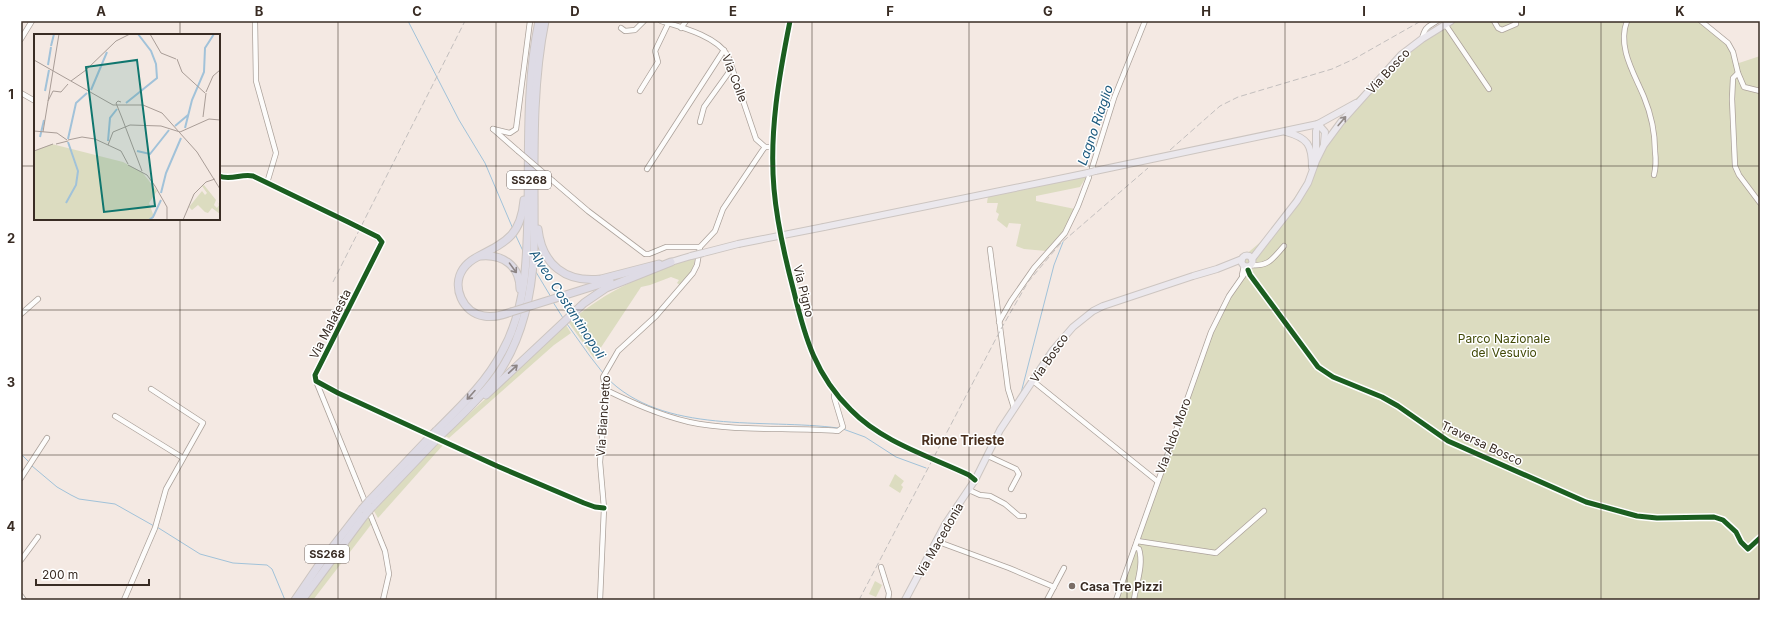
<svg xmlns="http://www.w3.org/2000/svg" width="1781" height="621" font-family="Inter,sans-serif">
	<rect width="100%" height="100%" fill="#f4e9e3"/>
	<g fill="#dcdcc0">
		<polygon points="1446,21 1701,21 1726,42 1736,64 1760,56 1760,600 1115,600 1199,359 1211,327 1242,271 1244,256 1270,234 1281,219 1307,178 1353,101 1365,91 1402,51"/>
		<polygon points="1087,176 1080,187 1036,196 1036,201 1075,209 1063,232 1046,251 1024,249 1016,246 1021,224 1009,223 1007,228 997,220 999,214 996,212 998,203 987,203 988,196"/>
		<path d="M695,258C694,270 688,276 680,285L677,283L679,280L671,277L650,285L641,287L594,358L569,323C604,291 651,271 695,258Z"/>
		<polygon points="566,325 571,333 554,345 449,438 445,436"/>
		<polygon points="438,443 443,445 378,518 374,511"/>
		<polygon points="895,474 904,481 901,485 903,487 900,493 889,486"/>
		<polygon points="370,515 373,522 313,600 306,600"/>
		<polygon points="875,581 882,585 876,597 869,594"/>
	</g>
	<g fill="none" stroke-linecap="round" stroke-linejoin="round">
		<g stroke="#a1c2d9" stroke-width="1">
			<polyline points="408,21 459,120 485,163 513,229"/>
			<polyline points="516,236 523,251"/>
			<polyline points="536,272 551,297"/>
			<polyline points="553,302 563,318"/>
			<polyline points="567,324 589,355 603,373"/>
			<path d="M606,377C663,436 764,418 838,428"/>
			<polyline points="1021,393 1054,265 1063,242"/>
			<polyline points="843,429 865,437 896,457 926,468"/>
			<polyline points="21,454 29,462"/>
			<polyline points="32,466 57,487 71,495 79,499 115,504 154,526"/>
			<polyline points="157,527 200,554 233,563 267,565 272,569 285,600"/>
		</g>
		<g stroke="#aca29b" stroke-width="6">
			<g id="minor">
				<polyline points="255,21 256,81 276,153 267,183"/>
				<path d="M661,21C681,27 717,36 728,56L756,139L765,147"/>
				<path d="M790,21C779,76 769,132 774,189C777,224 785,258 794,292C805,338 816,376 851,410C882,442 929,456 969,475L975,480"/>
				<polyline points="1494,21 1498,28 1502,30 1516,24 1515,21"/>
				<path d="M1627,21C1617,47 1634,73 1644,97C1651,114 1655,132 1655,151C1656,159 1656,167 1654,175"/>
				<polyline points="1701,21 1728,43 1733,52 1738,73 1744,87 1760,91"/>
				<polyline points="1445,24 1489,89"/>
				<polyline points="621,28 625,31 635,30 644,21"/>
				<polyline points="681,28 686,21"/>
				<polyline points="21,39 32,21"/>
				<path d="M1422,39C1425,26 1428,27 1437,21"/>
				<polyline points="1738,73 1733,78 1732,99 1735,166 1739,175 1760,203"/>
				<polyline points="640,91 658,62 655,51 668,24"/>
				<polyline points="21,93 35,101"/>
				<polyline points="700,122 704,107 732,68"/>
				<polyline points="493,129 510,133 516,129 530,21"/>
				<polyline points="493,129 518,151"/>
				<polyline points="1092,168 1114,98 1145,21"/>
				<polyline points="647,169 724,50"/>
				<path d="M219,176C231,181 242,173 253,176L348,222"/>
				<polyline points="553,181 588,211 645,254 649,254 666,247 700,247"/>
				<polyline points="373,234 382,242 380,247 315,375 316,381 338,393 497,466 584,503 595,507 604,508"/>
				<polyline points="990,249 1008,389 1014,408"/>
				<path d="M1251,265C1269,267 1273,258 1284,246"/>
				<polyline points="1248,270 1250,275 1318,367 1333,377 1382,397 1398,406 1448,441 1586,502 1637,516 1657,518 1714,517 1723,520 1736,532 1741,542 1748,549 1760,538"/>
				<polyline points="1242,275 1244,266"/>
				<polyline points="21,314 38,299"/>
				<polyline points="999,322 1011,301 1034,268 1065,233 1078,206 1089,177"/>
				<polyline points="316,381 385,551 389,574 383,600"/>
				<polyline points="1033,381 1157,481"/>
				<path d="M606,390C633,403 659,415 689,422C737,432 789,427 838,431L843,427L834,397V392"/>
				<polyline points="115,416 183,458"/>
				<polyline points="988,456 1016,469 1019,474 1011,489"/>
				<polyline points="21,478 47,438"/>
				<polyline points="969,490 980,495 990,496 1005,504 1019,516 1024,516"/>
				<polyline points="936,541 1009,568 1054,587"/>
				<polyline points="1137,541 1216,553 1264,511"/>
				<polyline points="21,560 38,537"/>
				<polyline points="881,567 889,593 888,600"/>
				<polyline points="21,596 24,600"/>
				<polyline points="124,600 155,528 166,489 203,423 151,389"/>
				<polyline points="600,600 604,508 600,462 606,390 603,377 618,351 656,316 693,273 697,265 700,247 715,231 723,209 762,151 765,147 773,147"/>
				<polyline points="1047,600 1064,568"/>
				<polyline points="1116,600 1211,332 1229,296 1250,266"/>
				<path d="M1134,600C1136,584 1144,565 1139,549L1135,547"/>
			</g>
		</g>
		<g stroke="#ccc5c1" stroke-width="8">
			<g id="major">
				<polyline points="1318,124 1325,132 1324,143"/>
				<path d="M1286,132C1308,138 1312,145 1312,167"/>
				<polyline points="1316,159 1316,131 1318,124"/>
				<polyline points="1095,171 1318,124 1356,103"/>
				<polyline points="824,227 1088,173"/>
				<polyline points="703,253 738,244"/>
				<circle cx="1247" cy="261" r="5.5"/>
				<polyline points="1252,259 1297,201 1308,183 1316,161 1324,145 1341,122 1401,55 1422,39 1451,21"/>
				<polyline points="671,262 691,256"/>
				<polyline points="905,600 946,523 975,480 1000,430 1053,350 1073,327 1093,311 1103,306 1193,276 1217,269 1242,259"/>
			</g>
		</g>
		<g stroke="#ccc5c1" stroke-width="9">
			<g id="highway">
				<path d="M538,229C542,265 566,283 601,279L659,264"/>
				<path d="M481,256C503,254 520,266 520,289"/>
				<polyline points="556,298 610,281"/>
				<path d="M511,312C503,315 494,318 484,316C463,313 451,287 463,269C467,263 473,259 479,256C508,241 521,234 524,200"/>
				<polyline points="486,395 584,303 606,288 671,262"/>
				<path d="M436,431C460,407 486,383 502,352C526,309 527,260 528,211C529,148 526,83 539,21"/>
				<path d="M442,434C460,417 478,400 493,381C522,343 532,296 534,249C535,175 530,94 545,21"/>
				<polyline points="369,501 429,438"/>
				<polyline points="372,507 435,441"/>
				<polyline points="295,600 321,562 362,509"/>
				<polyline points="302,600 365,515"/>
			</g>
		</g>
		<use href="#minor" stroke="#fdfcfb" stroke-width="4.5"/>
		<use href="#major" stroke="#ebe8ed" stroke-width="6"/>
		<use href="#highway" stroke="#dedbe5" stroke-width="7"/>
		<g stroke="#c3bfbe" stroke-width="1" stroke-dasharray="6 3" stroke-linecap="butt">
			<polyline points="1170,150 1220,106 1238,97 1332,69 1354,59 1421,21"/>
			<polyline points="333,282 465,21"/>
			<polyline points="859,600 1001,329 1028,282 1060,244 1148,168"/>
		</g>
		<g stroke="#aca29b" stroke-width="6" stroke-linecap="butt">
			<g id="minor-bridge">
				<polyline points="518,151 553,181"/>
				<polyline points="348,222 373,234"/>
			</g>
		</g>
		<g stroke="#ccc5c1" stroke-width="8" stroke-linecap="butt">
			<g id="major-bridge">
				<polyline points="1088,173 1095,171"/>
				<polyline points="738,244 824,227"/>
				<polyline points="691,256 703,253"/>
			</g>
		</g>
		<g stroke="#ccc5c1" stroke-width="9" stroke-linecap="butt">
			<g id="highway-bridge">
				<polyline points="511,312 556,298"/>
				<polyline points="429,438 436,431"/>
				<polyline points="435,441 442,434"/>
				<polyline points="362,509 369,501"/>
				<polyline points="365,515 372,507"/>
			</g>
		</g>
		<use href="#minor-bridge" stroke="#fdfcfb" stroke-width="4.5"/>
		<use href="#major-bridge" stroke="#ebe8ed" stroke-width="6"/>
		<use href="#highway-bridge" stroke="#dedbe5" stroke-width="7"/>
		<g stroke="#fff" stroke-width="8">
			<g id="cycleway">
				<path d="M790,21C779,76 769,132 774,189C777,224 785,258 794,292C805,338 816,376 851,410C882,442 929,456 969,475L975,480"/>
				<path d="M219,176C231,181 242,173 253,176L348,222L378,237L382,242L315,375L316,381L338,393L497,466L584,503L595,507L604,508"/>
				<polyline points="1248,270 1250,275 1318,367 1333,377 1382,397 1398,406 1448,441 1586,502 1637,516 1657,518 1714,517 1723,520 1736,532 1741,542 1748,549 1760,538"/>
			</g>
		</g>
		<use href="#cycleway" stroke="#1b5e20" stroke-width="5"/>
	</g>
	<defs><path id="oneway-shaft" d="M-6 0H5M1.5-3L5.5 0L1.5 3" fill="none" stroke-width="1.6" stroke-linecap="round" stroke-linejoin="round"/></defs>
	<use stroke="#928a88" href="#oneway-shaft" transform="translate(1342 121) rotate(-50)"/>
	<g stroke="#8c8484">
		<use href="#oneway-shaft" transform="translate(513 268) rotate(54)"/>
		<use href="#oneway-shaft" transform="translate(513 369) rotate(-43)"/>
		<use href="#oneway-shaft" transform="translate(471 395) rotate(132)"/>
	</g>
	<path fill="none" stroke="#392c24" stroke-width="1" stroke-opacity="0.55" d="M180,21V35M338,21V600M496,21V600M654,21V600M812,21V600M969,21V600M1127,21V600M1285,21V600M1443,21V600M1601,21V600M21,166H35M219,166H1760M180,219V600M21,310H1760M21,455H1760"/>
	<circle fill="#7a6e67" stroke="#fff" stroke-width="1.5" cx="1072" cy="586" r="4"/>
	<g text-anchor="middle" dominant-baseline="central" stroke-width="3" stroke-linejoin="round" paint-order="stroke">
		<g fill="#fff" stroke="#746b66" stroke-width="1">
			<rect x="507" y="171" width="44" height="18" rx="3"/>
			<rect x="305" y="545" width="44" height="18" rx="3"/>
		</g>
		<g font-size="11" font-weight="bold" fill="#392c24">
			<text x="529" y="180">SS268</text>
			<text x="327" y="554">SS268</text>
		</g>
		<g font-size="12" fill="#392c24" stroke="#fff">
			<text transform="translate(1388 71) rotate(-47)">Via Bosco</text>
			<text transform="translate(735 78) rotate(69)">Via Colle</text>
			<text transform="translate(804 291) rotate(76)">Via Pigno</text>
			<text transform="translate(330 324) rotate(-63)">Via Malatesta</text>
			<text transform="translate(1049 358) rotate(-55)">Via Bosco</text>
			<text transform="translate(603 416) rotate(-86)">Via Bianchetto</text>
			<text transform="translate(1173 436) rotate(-70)">Via Aldo Moro</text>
			<text transform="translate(1482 443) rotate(25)">Traversa Bosco</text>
			<text transform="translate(939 540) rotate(-60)">Via Macedonia</text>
		</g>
		<g font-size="12" fill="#414906" stroke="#fff">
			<text x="1504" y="338">Parco Nazionale<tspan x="1504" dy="14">del Vesuvio</tspan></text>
		</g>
		<g font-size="12" font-weight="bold" fill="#392c24" stroke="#fff" text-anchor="start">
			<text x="1080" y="586">Casa Tre Pizzi</text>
		</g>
		<g font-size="13" font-style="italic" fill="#1d5a7e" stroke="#fff">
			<text transform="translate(1095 125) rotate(-71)">Lagno Riaglio</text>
			<text transform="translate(568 304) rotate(57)">Alveo Costantinopoli</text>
		</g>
		<g font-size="13" font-weight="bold" fill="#492f1e" stroke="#fff">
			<text x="963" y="440">Rione Trieste</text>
		</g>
	</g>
	<g transform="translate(34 34)">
		<rect width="186" height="186" fill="#f4e9e3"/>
		<path d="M18,110L89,128L108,138L123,157L115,169L120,183L115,186H0V117ZM170,151L182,166L180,171L183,174L185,171L183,168L186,171V180L178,174L174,179L171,178L164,171L158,176L155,173L168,157L171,161L173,159L168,152Z" fill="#dcdcc0"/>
		<path fill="none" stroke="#a1c2d9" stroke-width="2" d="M17,12L20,0M14,31L17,13M57,56L73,18M11,57L15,36M92,69L123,44L122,30L117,17L104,0M141,92L154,81M151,94L158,66L170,38L171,14L180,0M6,103L10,86M34,105L42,69L53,59M74,107L76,84L83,75M103,117L116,120L135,96M127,159L132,139L147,104M32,169L42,151L44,137L34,108M115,186L119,183L127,166"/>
		<path fill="none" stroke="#a99d97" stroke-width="1" d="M116,0L127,19L142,25M143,25L148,38L171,59M0,26L79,71H109L128,79L163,118L186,155M37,47L52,36L82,7L96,0M172,58L179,42L186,36M14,67L19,57L27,58L34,50M87,68L84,67L82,69L88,84M169,83L172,59M88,84L108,137M0,97L23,99L33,106M9,98L25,0M34,106L48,103L61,105L87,117L94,130M22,110L34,107M74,111L79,98L96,91L127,92L146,98L175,85L186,86M0,117L19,110M94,131L113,141L121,152L133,173V186M149,186L160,160L172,148L181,145"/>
		<path fill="#0f766e" fill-opacity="0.15" stroke="#0f766e" stroke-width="2" d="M103,26L121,172L70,178L52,33Z"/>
		<rect width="186" height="186" fill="none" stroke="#392c24" stroke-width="2"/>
	</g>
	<rect width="1781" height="621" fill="none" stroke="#ffffff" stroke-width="44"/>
	<path d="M36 579v6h113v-6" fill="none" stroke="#392c24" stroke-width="2"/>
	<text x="42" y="579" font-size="12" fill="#392c24" stroke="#ffffff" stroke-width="3" paint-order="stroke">200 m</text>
	<rect x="22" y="22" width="1737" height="577" fill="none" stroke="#392c24" stroke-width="1.5"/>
	<g font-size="13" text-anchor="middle" font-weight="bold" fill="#392c24">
		<text x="101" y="16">A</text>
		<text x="259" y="16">B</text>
		<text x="417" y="16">C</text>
		<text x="575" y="16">D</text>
		<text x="733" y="16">E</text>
		<text x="890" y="16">F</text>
		<text x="1048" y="16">G</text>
		<text x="1206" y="16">H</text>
		<text x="1364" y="16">I</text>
		<text x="1522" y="16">J</text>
		<text x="1680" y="16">K</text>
		<text x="11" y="99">1</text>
		<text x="11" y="243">2</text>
		<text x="11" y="387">3</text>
		<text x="11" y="531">4</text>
	</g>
</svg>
